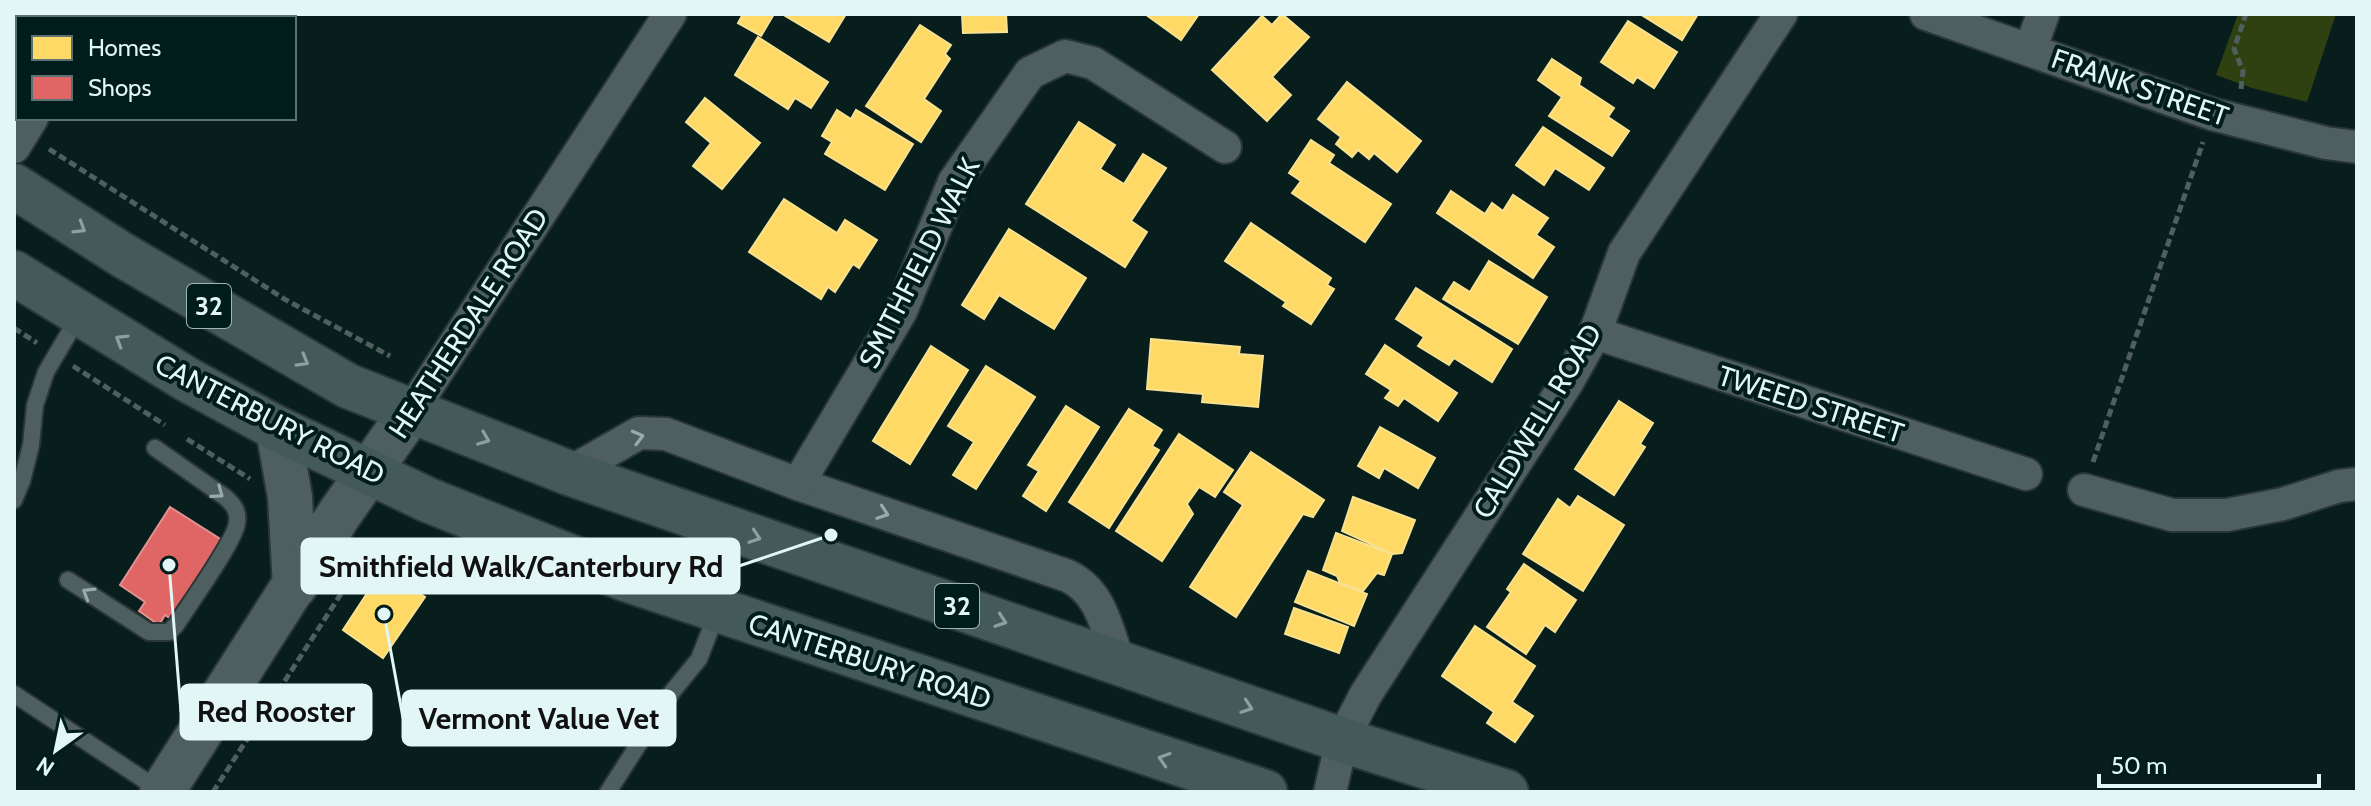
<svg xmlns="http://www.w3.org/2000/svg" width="2371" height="806" font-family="Cabin,sans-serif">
	<rect width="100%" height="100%" fill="#081e1d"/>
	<polygon fill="#2f4011" points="2238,14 2336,14 2307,102 2252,88 2216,75"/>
	<g fill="#ffd966" stroke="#f6e291" stroke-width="2">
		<polygon points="743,14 774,14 761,36 738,23"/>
		<polygon points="782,14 846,14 829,42"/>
		<polygon points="962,14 1006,14 1007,32 963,33"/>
		<polygon points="1145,14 1199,14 1181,40"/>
		<polygon points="1282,14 1309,37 1272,77 1291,95 1267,121 1212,70 1262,16 1272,25"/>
		<polygon points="1640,14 1698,14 1682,40"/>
		<polygon points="1628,21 1677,52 1654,88 1637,77 1633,83 1601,62"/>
		<polygon points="920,25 951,45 945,54 950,59 924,99 941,111 921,142 866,106"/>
		<polygon points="758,37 828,82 811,108 795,98 788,109 735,75"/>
		<polygon points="1552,59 1581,78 1579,85 1614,108 1608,117 1629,131 1612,156 1549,116 1562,97 1538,80"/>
		<polygon points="1347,82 1421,141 1397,172 1374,153 1369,159 1358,150 1352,157 1336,144 1341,137 1318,119"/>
		<polygon points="705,98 760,143 722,189 693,166 711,143 686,122"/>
		<polygon points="837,110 851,119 856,110 913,144 885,190 825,154 832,142 822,136"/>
		<polygon points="1079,122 1115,145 1100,169 1124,184 1143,154 1166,168 1131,221 1147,232 1125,267 1026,204"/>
		<polygon points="1543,127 1604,168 1589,190 1555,168 1544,185 1516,165"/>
		<polygon points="1311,140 1334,155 1329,163 1391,204 1365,242 1292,193 1301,181 1289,173"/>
		<polygon points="1451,191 1485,214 1492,203 1503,211 1513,195 1548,218 1536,235 1554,247 1533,278 1437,213"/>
		<polygon points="784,199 837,233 845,220 877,240 859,268 853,264 835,292 828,287 821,299 749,252"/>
		<polygon points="1251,223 1331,278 1327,285 1334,289 1311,324 1283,306 1286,302 1225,261"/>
		<polygon points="1009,229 1086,278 1054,329 999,295 984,319 962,305"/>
		<polygon points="1489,261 1547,297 1518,344 1443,299 1454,282 1470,292"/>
		<polygon points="1416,288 1512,349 1492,382 1454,358 1449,365 1418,346 1424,337 1396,319"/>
		<polygon points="1151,339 1240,347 1239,354 1263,356 1258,407 1202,402 1203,394 1147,389"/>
		<polygon points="1385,345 1457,393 1438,421 1404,398 1398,406 1385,398 1391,390 1366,374"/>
		<polygon points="931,346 968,370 910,464 873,441"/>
		<polygon points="986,366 1035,397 976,489 953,475 974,442 948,426"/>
		<polygon points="1619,401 1653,423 1640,444 1645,447 1614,495 1575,469"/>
		<polygon points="1066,406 1099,427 1046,511 1023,496 1039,471 1028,465"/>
		<polygon points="1129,409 1162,430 1152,446 1159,450 1109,528 1069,502"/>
		<polygon points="1380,427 1435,458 1418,488 1384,468 1379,478 1358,466"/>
		<polygon points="1179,434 1233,470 1215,497 1199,487 1187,504 1193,514 1162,561 1116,531"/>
		<polygon points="1251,452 1324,500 1313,517 1303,514 1236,617 1190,587 1243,505 1224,492"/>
		<polygon points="1578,496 1624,525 1583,591 1523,554 1558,499 1570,508"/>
		<polygon points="1353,497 1415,520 1402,553 1392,554 1342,531"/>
		<polygon points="1336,533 1392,554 1384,575 1377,573 1363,591 1340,583 1337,576 1323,570"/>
		<polygon points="1524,564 1576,600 1555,632 1545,625 1526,654 1487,627 1511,592 1507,589"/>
		<polygon points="383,569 425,597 383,658 343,630"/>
		<polygon points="1308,571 1367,594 1354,626 1295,602"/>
		<polygon points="1294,608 1348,627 1339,653 1285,634"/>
		<polygon points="1475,626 1535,666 1512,702 1533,716 1515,742 1487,723 1494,712 1442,676"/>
	</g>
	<polygon fill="#e06666" stroke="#e09191" stroke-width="2" points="170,507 222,540 171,619 165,615 159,625 139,611 145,602 120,585"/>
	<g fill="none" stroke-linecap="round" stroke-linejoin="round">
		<g stroke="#293636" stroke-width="20">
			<g id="service">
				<polyline points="14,500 22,481 31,445 35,405 46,372 79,316"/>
				<path d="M68,580L149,632H169L176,625C188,606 235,541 237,523C239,511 233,504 225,497L155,448"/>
				<polyline points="14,694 161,791"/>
				<polyline points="608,792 672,692 699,659 718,610"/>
			</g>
		</g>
		<g stroke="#293636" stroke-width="36">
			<g id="minor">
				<polyline points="1926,14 2212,114 2326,143 2357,147"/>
				<polyline points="95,18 98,14"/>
				<polyline points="2030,50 2043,14"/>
				<polyline points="14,147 32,118"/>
				<polyline points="1595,333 2026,474"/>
				<polyline points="412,410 670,14"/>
				<path d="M569,473L639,433L666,434L798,484L1068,576C1102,593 1106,628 1119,662"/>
				<polyline points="798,484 901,311 954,182 1030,73 1065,56 1093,63 1225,147"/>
				<polyline points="2084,490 2172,515 2227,515 2283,504 2339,486 2357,484"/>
				<polyline points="1330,792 1342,740 1366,694 1568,381 1595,333 1624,253 1781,14"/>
			</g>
		</g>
		<g stroke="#293636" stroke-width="48">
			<g id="secondary">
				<polyline points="278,429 290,497 295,586"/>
				<polyline points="162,792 338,516 412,410"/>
			</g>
		</g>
		<g stroke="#293636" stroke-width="48">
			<g id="primary">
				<polyline points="14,186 124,256 348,386 569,473 1342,740 1506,792"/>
				<polyline points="14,273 188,380 278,429 428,500 628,580 1265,792"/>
			</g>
		</g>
		<g stroke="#4f5f5e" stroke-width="5" stroke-dasharray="8 4" stroke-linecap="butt">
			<polyline points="2241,89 2243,71 2234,49 2246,14"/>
			<polyline points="49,149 286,300 390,356"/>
			<polyline points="14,328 37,343"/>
			<polyline points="73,366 165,425"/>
			<polyline points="187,439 250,479"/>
			<polyline points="2093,462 2203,142"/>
			<polyline points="213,792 368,552 392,548"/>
		</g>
		<use href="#service" stroke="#4f5e5e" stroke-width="16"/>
		<use href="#minor" stroke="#4f5e5e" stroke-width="32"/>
		<use href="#secondary" stroke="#4f5e5e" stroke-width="44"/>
		<use href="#primary" stroke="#44595a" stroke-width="44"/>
	</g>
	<defs><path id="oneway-chevron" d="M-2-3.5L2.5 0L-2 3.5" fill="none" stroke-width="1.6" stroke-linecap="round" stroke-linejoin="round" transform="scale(2)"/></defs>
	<g stroke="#8ba0a0">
		<use href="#oneway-chevron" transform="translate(80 228) rotate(32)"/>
		<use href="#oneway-chevron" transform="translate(121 340) rotate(-149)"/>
		<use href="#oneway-chevron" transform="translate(303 361) rotate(30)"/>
		<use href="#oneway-chevron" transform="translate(484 439) rotate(22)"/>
		<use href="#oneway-chevron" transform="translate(755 537) rotate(19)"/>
		<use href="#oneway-chevron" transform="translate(1001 621) rotate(19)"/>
		<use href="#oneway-chevron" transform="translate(1247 707) rotate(19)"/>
		<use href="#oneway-chevron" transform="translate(1164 759) rotate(-162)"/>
	</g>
	<g stroke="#98aaaa">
		<use href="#oneway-chevron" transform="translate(638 437) rotate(-15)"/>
		<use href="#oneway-chevron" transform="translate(218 493) rotate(36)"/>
		<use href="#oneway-chevron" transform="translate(883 513) rotate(19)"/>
		<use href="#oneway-chevron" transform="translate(88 593) rotate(-148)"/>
	</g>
	<g text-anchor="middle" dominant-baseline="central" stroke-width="8" stroke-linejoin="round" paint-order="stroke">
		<g fill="#001c1b" stroke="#9eb5b4" stroke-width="2">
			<rect x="187" y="284" width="44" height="44" rx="6"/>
			<rect x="935" y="584" width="44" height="44" rx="6"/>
		</g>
		<g font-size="26" font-weight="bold" fill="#e1f6f5">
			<text x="209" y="306">32</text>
			<text x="957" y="606">32</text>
		</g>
		<g font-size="28" fill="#e1f6f5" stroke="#001c1b">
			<text transform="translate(2140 87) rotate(19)">FRANK STREET</text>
			<text transform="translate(919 263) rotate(-63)">SMITHFIELD WALK</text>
			<text transform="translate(468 323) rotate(-57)">HEATHERDALE ROAD</text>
			<text transform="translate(1811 404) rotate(18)">TWEED STREET</text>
			<text transform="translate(270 419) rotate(27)">CANTERBURY ROAD</text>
			<text transform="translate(1537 421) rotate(-59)">CALDWELL ROAD</text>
			<text transform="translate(870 661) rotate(18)">CANTERBURY ROAD</text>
		</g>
	</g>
	<path fill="none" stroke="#e1f6f5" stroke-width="3" d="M831 535L739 566M169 565L181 712M384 614L403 718"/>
	<g fill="#e1f6f5" stroke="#001c1b" stroke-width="3">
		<circle cx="831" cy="535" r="8"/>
		<circle cx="169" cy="565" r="8"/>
		<circle cx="384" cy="614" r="8"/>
	</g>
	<g fill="#e1f6f5" stroke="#e1f6f5" stroke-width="3">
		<rect x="302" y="539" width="437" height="54" rx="8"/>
		<rect x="181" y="685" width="190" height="54" rx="8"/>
		<rect x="403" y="691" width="272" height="54" rx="8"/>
	</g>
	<g font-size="30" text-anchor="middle" font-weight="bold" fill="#111">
		<text x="521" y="577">Smithfield Walk/Canterbury Rd</text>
		<text x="276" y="722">Red Rooster</text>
		<text x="539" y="729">Vermont Value Vet</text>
	</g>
	<rect width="2371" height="806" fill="none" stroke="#e1f6f5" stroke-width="32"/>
	<rect x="16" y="16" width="280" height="104" fill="#001c1b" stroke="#5a7372" stroke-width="2"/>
	<rect x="32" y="36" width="40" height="24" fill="#ffd966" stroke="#5a7372" stroke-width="2"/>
	<text x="88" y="56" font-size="24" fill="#e1f6f5">Homes</text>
	<rect x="32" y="76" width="40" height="24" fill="#e06666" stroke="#5a7372" stroke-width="2"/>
	<text x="88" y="96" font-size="24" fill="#e1f6f5">Shops</text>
	<g transform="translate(56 750) rotate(213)" stroke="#001c1b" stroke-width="6" paint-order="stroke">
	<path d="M0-6L14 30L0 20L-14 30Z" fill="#e1f6f5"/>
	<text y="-12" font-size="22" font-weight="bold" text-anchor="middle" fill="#e1f6f5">N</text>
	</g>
	<path d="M2099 774v12h220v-12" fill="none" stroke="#e1f6f5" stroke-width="4"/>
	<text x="2111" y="774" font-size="24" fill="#e1f6f5" stroke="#001c1b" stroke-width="6" paint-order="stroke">50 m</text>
</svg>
